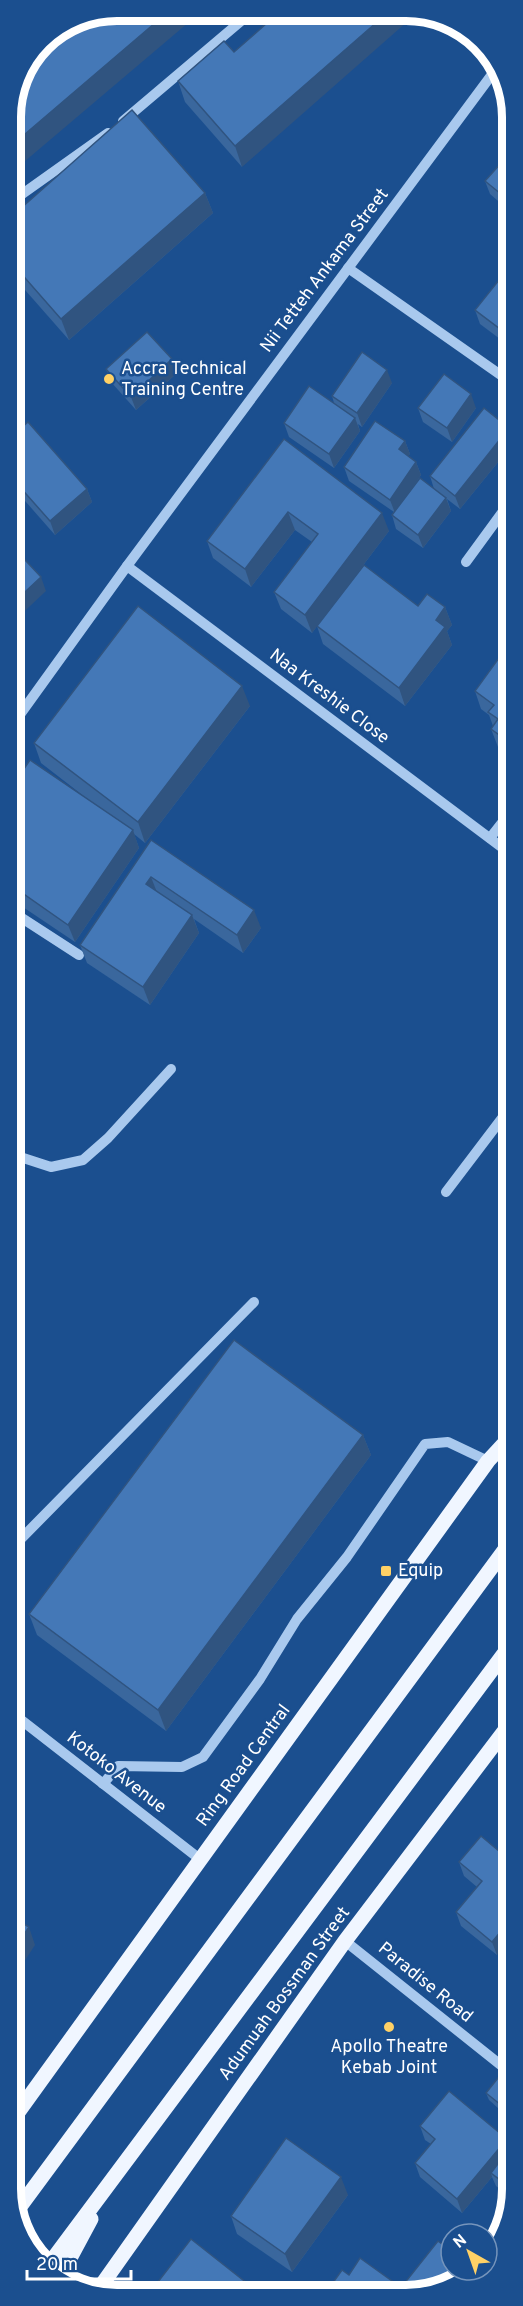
<svg xmlns="http://www.w3.org/2000/svg" width="523" height="2306" font-family="Overpass,sans-serif">
	<rect width="100%" height="100%" fill="#1b4f8f"/>
	<g fill="none" stroke-linecap="round" stroke-linejoin="round">
		<g stroke="#a9c9ee" stroke-width="10">
			<polyline points="123,121 247,16"/>
			<polyline points="11,202 108,133"/>
			<polyline points="348,268 512,383"/>
			<polyline points="466,562 512,499"/>
			<polyline points="127,566 512,855"/>
			<polyline points="11,727 127,566 496,69"/>
			<polyline points="490,838 512,810"/>
			<polyline points="11,911 79,955"/>
			<polyline points="11,1154 51,1167 83,1160 108,1138 171,1069"/>
			<polyline points="446,1192 512,1105"/>
			<polyline points="11,1549 254,1302"/>
			<polyline points="11,1712 201,1860"/>
			<polyline points="103,1784 118,1766 182,1767 203,1757 260,1679 297,1619 347,1557 425,1444 448,1442 488,1461"/>
			<polyline points="345,1941 512,2074"/>
		</g>
		<g stroke="#f0f6ff" stroke-width="15">
			<polyline points="11,2122 488,1461 512,1435"/>
			<polyline points="16,2212 512,1540"/>
			<polyline points="47,2267 512,1643"/>
			<polyline points="61,2275 91,2219"/>
			<polyline points="96,2293 345,1941 512,1721"/>
		</g>
	</g>
	<g fill="#3a679d">
		<polygon points="224,41 242,167 185,102 178,81"/>
		<polygon points="512,151 512,213 490,194 485,181"/>
		<polygon points="205,193 213,213 69,340 11,274 11,217"/>
		<polygon points="512,290 512,348 480,324 475,310"/>
		<polygon points="172,359 177,373 136,410 111,382 106,369"/>
		<polygon points="392,383 362,427 358,424 360,431 334,468 289,437 284,423 334,403 332,396"/>
		<polygon points="418,408 476,408 452,442 423,422"/>
		<polygon points="512,436 512,445 460,509 447,499 451,511 423,548 396,529 392,515 394,512 349,481 344,467 405,441 410,454 408,456 416,462 421,475 415,484 434,489 430,476"/>
		<polygon points="11,437 87,489 92,502 55,535 11,485"/>
		<polygon points="284,439 389,531 318,625 418,606 445,607 452,625 447,631 452,645 405,706 323,644 317,626 312,633 281,609 274,592 312,542 295,530 251,587 213,558 207,541"/>
		<polygon points="512,640 512,757 498,747 491,729 493,726 489,715 481,709 475,691"/>
		<polygon points="250,706 145,843 134,834 139,848 75,942 11,899 11,788 94,804 41,763 34,743"/>
		<polygon points="151,840 261,928 243,953 194,919 199,933 150,1005 87,963 80,945"/>
		<polygon points="363,1435 371,1455 166,1731 37,1635 29,1614"/>
		<polygon points="459,1862 512,1862 497,1955 461,1926 456,1912 477,1887 464,1876"/>
		<polygon points="512,2081 512,2112 508,2117 489,2100 486,2093"/>
		<polygon points="420,2126 507,2139 510,2148 512,2145 512,2195 511,2198 496,2186 492,2177 462,2213 420,2177 415,2163 431,2144 425,2140"/>
		<polygon points="348,2195 292,2272 237,2234 231,2216"/>
	</g>
	<g fill="#305480">
		<polygon points="416,14 242,167 235,146 385,15"/>
		<polygon points="162,17 195,17 11,173 11,146"/>
		<polygon points="205,193 213,213 69,340 61,319"/>
		<polygon points="172,359 177,373 136,410 131,397"/>
		<polygon points="387,370 392,383 362,427 357,413"/>
		<polygon points="471,394 476,408 452,442 447,428"/>
		<polygon points="355,418 360,431 334,468 329,454"/>
		<polygon points="509,428 512,436 512,445 460,509 455,496"/>
		<polygon points="405,441 410,454 404,463 399,449"/>
		<polygon points="416,462 421,475 395,513 390,500"/>
		<polygon points="87,489 92,502 55,535 50,521"/>
		<polygon points="446,498 451,511 423,548 418,535"/>
		<polygon points="288,512 295,530 251,587 245,569"/>
		<polygon points="382,513 389,531 312,633 305,615"/>
		<polygon points="13,534 20,552 11,559 11,536"/>
		<polygon points="41,577 46,591 11,624 11,605"/>
		<polygon points="445,607 452,625 447,631 452,645 405,706 399,688 436,620"/>
		<polygon points="242,686 250,706 145,843 138,822"/>
		<polygon points="512,738 512,750 509,742"/>
		<polygon points="133,830 139,848 75,942 68,925"/>
		<polygon points="151,877 158,895 146,884"/>
		<polygon points="254,910 261,928 243,953 237,935"/>
		<polygon points="192,915 199,933 150,1005 143,987"/>
		<polygon points="363,1435 371,1455 166,1731 158,1710"/>
		<polygon points="512,1918 512,1937 497,1955 492,1942"/>
		<polygon points="29,1927 35,1945 11,1982 11,1954"/>
		<polygon points="512,2101 512,2112 508,2117 506,2109"/>
		<polygon points="507,2139 512,2152 491,2173 492,2177 462,2213 457,2199"/>
		<polygon points="341,2177 348,2195 292,2272 285,2254"/>
		<polygon points="392,2281 397,2294 383,2294"/>
		<polygon points="248,2284 252,2294 241,2294"/>
	</g>
	<g fill="#4478b7" stroke="#305480" stroke-width="1.5">
		<polygon points="385,15 235,146 178,81 224,41 234,52 275,16"/>
		<polygon points="162,17 11,146 11,111 42,42 77,18"/>
		<polygon points="132,110 205,193 61,319 11,262 11,217"/>
		<polygon points="512,151 512,203 485,181"/>
		<polygon points="499,280 512,290 512,338 475,310"/>
		<polygon points="147,332 172,359 131,397 106,369"/>
		<polygon points="362,352 387,370 357,413 332,396"/>
		<polygon points="444,374 471,394 447,428 418,408"/>
		<polygon points="309,386 355,418 329,454 284,423"/>
		<polygon points="484,408 509,428 455,496 430,476"/>
		<polygon points="375,421 405,441 399,449 416,462 390,500 344,467"/>
		<polygon points="28,422 87,489 50,521 11,477 11,437"/>
		<polygon points="284,439 382,513 305,615 274,592 318,534 288,512 245,569 207,541"/>
		<polygon points="420,478 446,498 418,535 392,515"/>
		<polygon points="11,545 41,577 11,605"/>
		<polygon points="364,565 418,606 427,594 445,607 436,620 445,627 399,688 317,626"/>
		<polygon points="138,606 242,686 138,822 34,743"/>
		<polygon points="512,640 512,738 509,742 491,729 498,719 488,712 494,705 475,691"/>
		<polygon points="30,760 133,830 68,925 11,885 11,788"/>
		<polygon points="151,840 254,910 237,935 151,877 146,884 192,915 143,987 80,945"/>
		<polygon points="234,1340 363,1435 158,1710 29,1614"/>
		<polygon points="481,1836 512,1862 512,1918 492,1942 456,1912 482,1881 459,1862"/>
		<polygon points="11,1916 29,1927 11,1954"/>
		<polygon points="502,2073 512,2081 512,2101 506,2109 486,2093"/>
		<polygon points="449,2091 507,2139 457,2199 415,2163 435,2139 420,2126"/>
		<polygon points="286,2138 341,2177 285,2254 231,2216"/>
		<polygon points="512,2145 512,2189 491,2173"/>
		<polygon points="191,2239 248,2284 241,2294 155,2294 151,2291"/>
		<polygon points="438,2241 451,2251 451,2270 466,2270 420,2295 396,2294"/>
		<polygon points="360,2258 392,2281 383,2294 325,2294 342,2270 349,2275"/>
		<polygon points="253,2287 262,2294 248,2294"/>
	</g>
	<g fill="#ffd166" stroke="#1b4f8f" stroke-width="2">
		<circle cx="109" cy="379" r="6"/>
		<rect x="380" y="1565" width="12" height="12" rx="3"/>
		<circle cx="389" cy="2027" r="6"/>
	</g>
	<g text-anchor="middle" dominant-baseline="central" stroke-width="5" stroke-linejoin="round" paint-order="stroke">
		<g font-size="18" fill="#fff" stroke="#1b4f8f">
			<text transform="translate(325 271) rotate(-53)">Nii Tetteh Ankama Street</text>
			<text transform="translate(329 697) rotate(37)">Naa Kreshie Close</text>
			<text transform="translate(244 1766) rotate(-54)">Ring Road Central</text>
			<text transform="translate(116 1773) rotate(38)">Kotoko Avenue</text>
			<text transform="translate(425 1983) rotate(39)">Paradise Road</text>
			<text transform="translate(285 1994) rotate(-54)">Adumuah Bossman Street</text>
		</g>
		<g font-size="18" fill="#fff" stroke="#1b4f8f" text-anchor="start">
			<text x="121" y="369">Accra Technical<tspan x="121" dy="21">Training Centre</tspan></text>
			<text x="398" y="1571">Equip</text>
			<text x="389" y="2047" text-anchor="middle">Apollo Theatre<tspan x="389" dy="21">Kebab Joint</tspan></text>
		</g>
	</g>
	<path d="M0 0H523V2306H0ZM117 21H406A96 96 0 0 1 502 117V2189A96 96 0 0 1 406 2285H117A96 96 0 0 1 21 2189V117A96 96 0 0 1 117 21Z" fill="#1b4f8f" fill-rule="evenodd"/>
	<path fill="none" stroke="#fff" stroke-width="8" d="M117 21H406A96 96 0 0 1 502 117V2189A96 96 0 0 1 406 2285H117A96 96 0 0 1 21 2189V117A96 96 0 0 1 117 21Z"/>
	<g transform="translate(469 2252) rotate(320)"><circle r="28" fill="#1b4f8f" stroke="#7695bc" stroke-width="1.5"/>
	<path d="M0-4.5L10 22L0 15L-10 22Z" fill="#ffd166"/>
	<text y="-9" font-size="16" font-weight="bold" text-anchor="middle" fill="#ffffff">N</text>
	</g>
	<path d="M27 2270v9h104v-9" fill="none" stroke="#ffffff" stroke-width="3"/>
	<text x="36" y="2270" font-size="18" fill="#ffffff" stroke="#1b4f8f" stroke-width="4.5" paint-order="stroke">20 m</text>
</svg>
